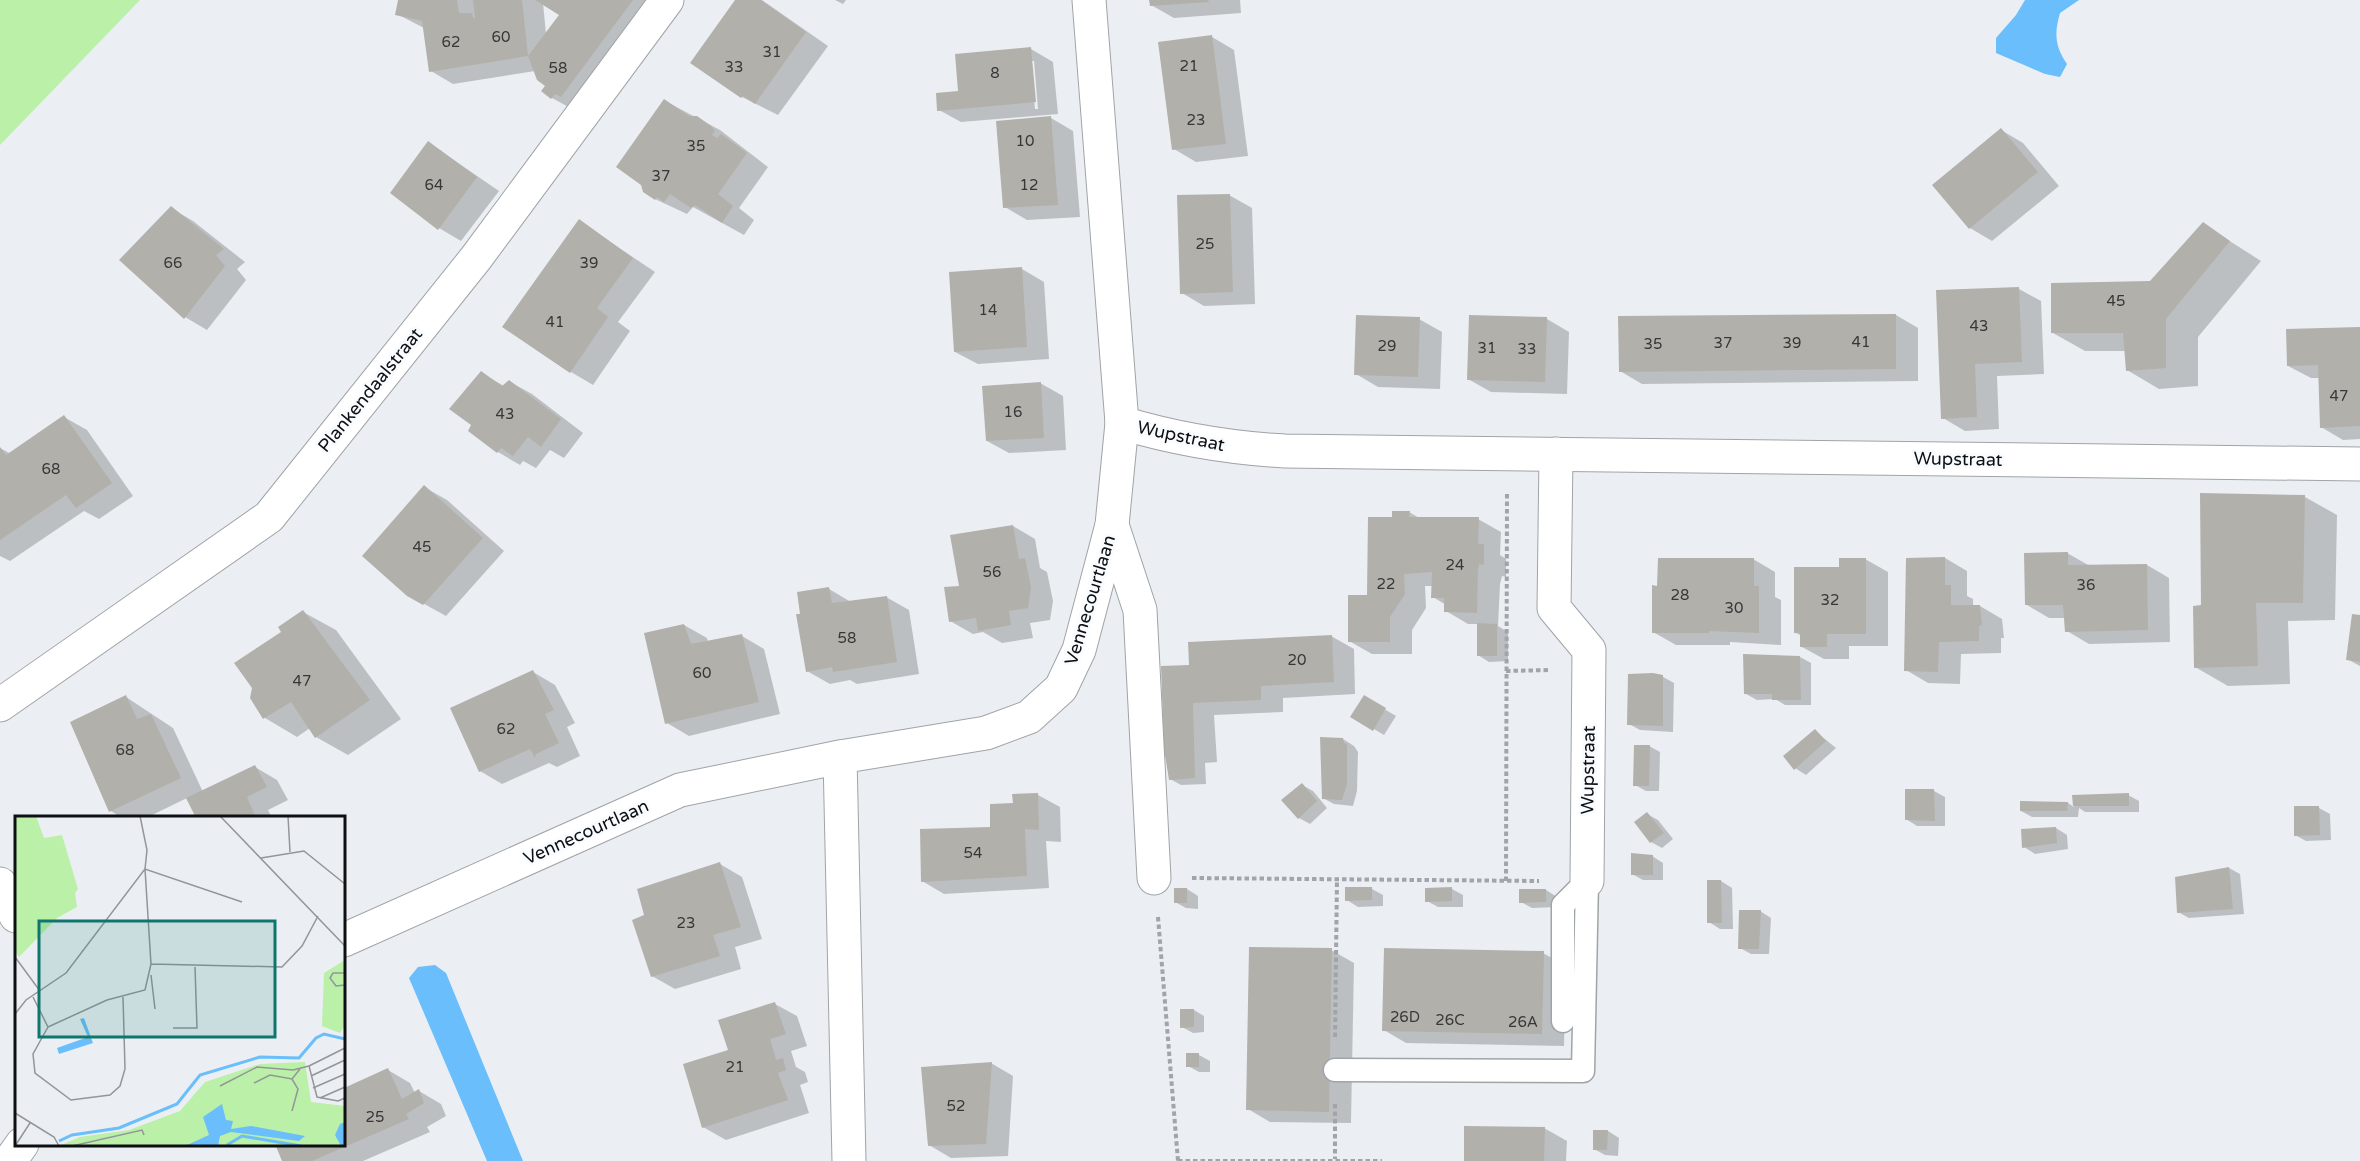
<svg xmlns="http://www.w3.org/2000/svg" width="2360" height="1161" font-family="'Varela Round',sans-serif">
	<rect width="100%" height="100%" fill="#ebeff3"/>
	<polygon fill="#baf0a8" points="0,0 140,0 0,145"/>
	<g fill="#69befb">
		<path d="M2025,0H2079L2060,13C2054,34 2055,46 2067,64L2060,77L2045,74L1996,53V38L2016,15Z"/>
		<polygon points="435,965 446,973 523,1161 487,1161 409,978 418,967"/>
	</g>
	<g fill="#0003" fill-rule="evenodd">
		<path d="M400,0H664L574,110L552,98L547,86L535,71L453,84L431,71L424,28L397,14ZM543,3L561,14L546,34Z"/>
		<polygon points="737,0 762,0 828,46 778,115 742,97"/>
		<polygon points="835,0 846,0 843,4"/>
		<polygon points="1151,0 1240,0 1241,13 1174,18 1151,5"/>
		<polygon points="1212,37 1234,50 1248,156 1196,162 1174,149"/>
		<path d="M1031,49L1053,62L1058,114L961,122L939,110L960,93ZM1031,61H1034L1038,109H1035Z"/>
		<polygon points="665,101 720,130 768,167 739,208 754,220 744,235 693,207 687,214 655,199"/>
		<polygon points="1051,118 1073,131 1080,217 1027,220 1005,207"/>
		<polygon points="2001,130 2023,143 2059,186 1992,241 1970,228"/>
		<polygon points="429,143 499,191 461,241 439,228"/>
		<polygon points="1229,195 1252,208 1255,304 1204,306 1182,293"/>
		<polygon points="171,208 193,221 245,262 237,269 246,280 207,330 185,317"/>
		<polygon points="579,221 655,272 618,322 630,331 593,385 571,372"/>
		<polygon points="2203,224 2261,261 2198,337 2198,386 2159,389 2127,370 2126,351 2085,351 2053,333 2151,283"/>
		<polygon points="1022,269 1044,282 1049,359 978,364 955,352"/>
		<polygon points="2019,289 2041,301 2044,374 1997,376 1999,429 1965,431 1943,418 1938,291"/>
		<polygon points="1896,315 1918,328 1918,381 1642,384 1620,371"/>
		<polygon points="1419,319 1442,332 1440,389 1378,387 1356,374"/>
		<polygon points="1547,319 1569,332 1567,394 1491,392 1468,379"/>
		<polygon points="2360,328 2360,439 2343,440 2321,427 2320,378 2311,378 2288,366"/>
		<polygon points="481,373 504,386 510,382 532,394 583,433 564,458 550,450 536,468 523,461 520,465 498,452 473,425"/>
		<polygon points="1040,383 1063,396 1066,450 1009,453 987,441"/>
		<polygon points="64,417 87,430 133,496 99,519 84,511 10,561 0,556 0,448 11,454"/>
		<polygon points="424,487 447,500 504,551 446,616 408,595"/>
		<polygon points="2305,497 2337,515 2335,620 2288,621 2290,684 2228,686 2195,667 2203,607"/>
		<polygon points="1409,512 1421,519 1478,519 1501,532 1500,555 1506,559 1506,577 1502,576 1500,584 1498,626 1508,632 1508,661 1489,662 1478,655 1479,624 1468,624 1446,611 1446,605 1433,597 1433,586 1425,586 1426,608 1412,630 1412,654 1372,654 1349,641 1368,597 1394,519"/>
		<polygon points="1013,526 1035,539 1040,568 1047,572 1053,601 1050,620 1030,623 1033,638 1002,643 983,632 973,634 950,621"/>
		<polygon points="2067,553 2090,566 2147,565 2169,578 2170,642 2089,644 2067,631 2065,618 2049,618 2027,605"/>
		<polygon points="1945,558 1967,571 1967,596 1973,599 1973,606 1980,606 2002,619 2004,638 2001,638 2001,653 1961,654 1960,684 1928,683 1906,670"/>
		<polygon points="1753,559 1775,572 1775,597 1781,600 1781,645 1730,642 1730,645 1676,645 1653,632"/>
		<polygon points="1865,559 1888,572 1888,646 1849,646 1849,659 1824,659 1802,647 1802,636 1796,633 1841,569"/>
		<polygon points="829,589 851,602 886,597 909,610 919,674 857,684 850,680 830,684 807,671 802,615"/>
		<polygon points="303,612 336,630 401,719 348,755 316,737 310,728 297,737 265,718 251,698 283,632"/>
		<polygon points="2360,616 2360,666 2347,659"/>
		<polygon points="684,625 707,638 708,642 742,636 764,649 780,714 689,736 667,723"/>
		<polygon points="1331,636 1354,649 1355,694 1283,698 1283,712 1214,715 1217,762 1205,763 1206,784 1181,785 1170,779 1190,667"/>
		<polygon points="1800,657 1811,663 1811,705 1785,705 1775,699 1757,700 1746,694"/>
		<polygon points="533,672 555,685 575,723 567,727 580,756 557,767 549,763 502,784 480,771"/>
		<polygon points="1663,677 1674,683 1673,732 1640,730 1629,724"/>
		<polygon points="126,697 173,728 203,792 255,767 277,780 288,800 268,810 272,818 198,818 187,798 146,818 122,818 111,811"/>
		<polygon points="1364,697 1396,716 1384,735 1352,716"/>
		<polygon points="1815,731 1836,748 1806,775 1795,768"/>
		<polygon points="1343,739 1354,746 1358,752 1357,791 1353,806 1334,804 1323,798"/>
		<polygon points="1649,746 1660,752 1659,791 1646,791 1635,785"/>
		<polygon points="1302,785 1313,791 1327,808 1310,824 1299,818"/>
		<polygon points="1934,791 1945,797 1945,826 1917,826 1906,819"/>
		<polygon points="1038,795 1060,807 1061,842 1046,841 1049,888 944,894 922,881 992,828 1015,804"/>
		<polygon points="2128,795 2139,801 2139,812 2085,812 2079,808 2078,817 2032,817 2021,811 2068,803 2074,807 2074,797"/>
		<polygon points="2319,808 2330,814 2331,840 2306,841 2295,835"/>
		<polygon points="1647,814 1658,820 1673,839 1662,848 1651,842"/>
		<polygon points="2056,828 2067,835 2068,849 2035,854 2024,847"/>
		<polygon points="1652,856 1663,863 1663,880 1643,880 1632,874"/>
		<polygon points="720,864 742,877 762,939 735,947 741,969 675,989 652,976 646,916"/>
		<polygon points="2229,868 2240,874 2244,914 2189,918 2178,912"/>
		<polygon points="1721,881 1732,888 1733,929 1720,929 1709,922"/>
		<polygon points="1175,889 1187,889 1198,896 1198,909 1186,908 1175,902"/>
		<polygon points="1372,889 1383,895 1383,906 1358,907 1347,900"/>
		<polygon points="1452,889 1463,895 1463,907 1438,907 1427,901"/>
		<polygon points="1546,890 1557,897 1557,907 1532,908 1521,902"/>
		<polygon points="1760,911 1771,918 1769,954 1751,954 1740,948"/>
		<polygon points="1331,950 1354,963 1351,1123 1270,1122 1248,1109"/>
		<polygon points="1543,953 1566,966 1564,1046 1406,1043 1384,1030"/>
		<polygon points="775,1004 797,1016 807,1046 791,1051 796,1067 805,1072 808,1082 800,1085 809,1113 726,1140 703,1127 729,1051"/>
		<polygon points="1194,1010 1204,1016 1204,1032 1193,1033 1182,1027"/>
		<polygon points="1199,1055 1210,1061 1210,1072 1199,1072 1188,1066"/>
		<polygon points="991,1063 1013,1076 1008,1156 951,1158 929,1145"/>
		<polygon points="388,1070 410,1083 415,1093 419,1091 441,1104 446,1116 427,1127 430,1132 363,1161 284,1161 344,1144 344,1089"/>
		<polygon points="1544,1128 1567,1141 1566,1161 1465,1161"/>
		<polygon points="1608,1131 1619,1138 1618,1156 1605,1155 1594,1149"/>
	</g>
	<g fill="#b2b0ab">
		<polygon points="398,0 457,0 459,13 472,13 473,18 475,17 473,0 522,0 528,56 429,72 422,21 395,15"/>
		<polygon points="535,0 633,0 561,97 555,94 551,99 541,91 545,86 537,80 528,56 559,15"/>
		<polygon points="735,0 761,0 806,32 755,104 743,96 741,98 690,63"/>
		<polygon points="1149,0 1208,0 1209,2 1150,6"/>
		<polygon points="1212,35 1226,144 1172,150 1158,42"/>
		<polygon points="1031,47 1036,102 937,111 936,93 958,91 955,54"/>
		<polygon points="664,99 689,116 697,116 711,126 715,131 712,135 717,138 721,134 747,153 718,194 733,206 722,223 695,205 691,208 670,194 664,202 657,197 655,200 643,192 641,185 616,167"/>
		<polygon points="1051,116 1058,205 1003,208 996,121"/>
		<polygon points="2001,128 2038,172 1969,229 1932,185"/>
		<polygon points="428,141 477,177 438,230 390,193"/>
		<polygon points="1230,194 1233,292 1180,294 1177,195"/>
		<polygon points="171,206 224,249 216,255 225,266 184,319 119,260"/>
		<polygon points="579,219 633,258 597,308 608,317 570,373 502,327"/>
		<polygon points="2203,222 2230,241 2166,319 2166,368 2126,371 2123,333 2051,333 2051,283 2150,281"/>
		<polygon points="1022,267 1027,347 954,352 949,272"/>
		<polygon points="2019,287 2022,362 1975,364 1977,417 1941,419 1936,290"/>
		<polygon points="1896,314 1896,369 1619,372 1618,316"/>
		<polygon points="1356,315 1420,317 1418,377 1354,375"/>
		<polygon points="1469,315 1547,317 1545,382 1467,380"/>
		<polygon points="2360,327 2360,426 2320,428 2318,365 2287,366 2286,329"/>
		<polygon points="481,371 502,386 509,380 561,419 541,447 528,437 513,456 501,448 497,453 468,431 471,425 449,409"/>
		<polygon points="1041,382 1044,438 986,441 982,386"/>
		<polygon points="64,415 112,483 76,508 66,495 0,540 0,447 6,455"/>
		<polygon points="424,485 483,538 423,605 407,596 362,556"/>
		<polygon points="2200,493 2305,495 2303,603 2256,603 2258,666 2194,668 2193,606 2201,605"/>
		<polygon points="1392,511 1410,511 1409,517 1479,517 1478,544 1484,544 1484,565 1479,564 1478,571 1477,613 1444,612 1444,598 1431,598 1432,572 1404,574 1405,594 1390,617 1390,642 1348,642 1348,595 1367,595 1368,517 1392,517"/>
		<polygon points="1013,525 1019,559 1025,558 1031,587 1028,608 1009,611 1011,625 978,631 976,618 949,622 944,587 959,586 950,535"/>
		<polygon points="2068,552 2068,565 2147,564 2148,630 2065,632 2063,605 2025,605 2024,553"/>
		<polygon points="1945,557 1945,585 1951,585 1951,605 1980,605 1982,625 1979,626 1979,641 1939,642 1938,672 1904,671 1906,558"/>
		<polygon points="1658,558 1754,558 1754,586 1759,586 1759,633 1709,631 1709,633 1652,633 1652,585 1657,586"/>
		<polygon points="1839,558 1866,558 1866,634 1827,634 1827,647 1800,647 1800,633 1794,633 1794,567 1839,567"/>
		<polygon points="829,587 832,603 887,596 897,662 833,672 832,667 806,672 796,614 800,614 797,592"/>
		<polygon points="303,610 370,700 315,738 291,702 263,719 250,698 252,688 234,663 281,632 278,627"/>
		<polygon points="2352,614 2360,615 2360,662 2346,660"/>
		<polygon points="1477,623 1497,624 1497,656 1477,656"/>
		<polygon points="684,624 691,644 742,634 759,702 665,724 644,633"/>
		<polygon points="1332,635 1334,682 1261,686 1261,700 1193,703 1195,778 1169,780 1164,749 1161,666 1189,665 1188,642"/>
		<polygon points="1743,654 1800,656 1801,700 1772,700 1772,694 1744,694"/>
		<polygon points="533,670 554,710 545,714 559,743 536,754 535,758 530,749 479,772 450,708"/>
		<polygon points="1653,673 1663,675 1663,726 1627,725 1628,674"/>
		<polygon points="126,695 137,719 151,714 181,778 109,812 70,722"/>
		<polygon points="1364,695 1386,708 1373,731 1350,717"/>
		<polygon points="1815,729 1826,741 1794,770 1783,756"/>
		<polygon points="1320,737 1343,738 1344,743 1347,744 1347,784 1342,800 1322,799"/>
		<polygon points="1634,745 1650,745 1649,786 1633,786"/>
		<polygon points="255,765 267,787 247,797 256,818 196,818 186,798"/>
		<polygon points="1302,783 1317,801 1298,819 1281,800"/>
		<polygon points="1905,789 1934,789 1935,821 1905,820"/>
		<polygon points="1038,793 1039,830 1025,829 1027,876 921,882 920,829 990,827 990,804 1013,803 1012,794"/>
		<polygon points="2129,793 2129,806 2073,806 2072,795"/>
		<polygon points="2020,801 2068,802 2067,811 2020,811"/>
		<polygon points="2294,806 2319,806 2320,835 2294,836"/>
		<polygon points="1647,812 1664,833 1650,843 1634,822"/>
		<polygon points="2056,827 2057,843 2022,848 2021,829"/>
		<polygon points="1631,853 1653,855 1653,875 1631,875"/>
		<polygon points="720,862 741,927 713,935 720,956 651,977 632,920 644,915 637,889"/>
		<polygon points="2229,867 2233,909 2177,913 2175,877"/>
		<polygon points="1707,880 1721,880 1722,923 1707,923"/>
		<polygon points="1345,887 1372,887 1372,900 1345,901"/>
		<polygon points="1452,887 1452,901 1425,902 1425,888"/>
		<rect x="1174" y="888" width="13" height="15"/>
		<polygon points="1519,889 1546,889 1546,902 1519,903"/>
		<polygon points="1739,910 1761,910 1759,949 1738,949"/>
		<polygon points="1249,947 1332,948 1329,1112 1246,1110"/>
		<polygon points="1384,948 1544,951 1542,1034 1382,1031"/>
		<polygon points="775,1002 786,1034 770,1039 776,1060 783,1058 786,1070 778,1073 788,1100 702,1128 683,1064 728,1050 718,1020"/>
		<polygon points="1180,1009 1194,1009 1194,1027 1180,1028"/>
		<rect x="1186" y="1053" width="13" height="14"/>
		<polygon points="992,1062 986,1144 928,1146 921,1067"/>
		<polygon points="388,1068 402,1099 419,1089 424,1103 406,1114 409,1119 312,1161 282,1161 275,1144 344,1144 344,1088"/>
		<polygon points="1464,1126 1545,1127 1544,1161 1464,1161"/>
		<polygon points="1593,1130 1608,1130 1607,1150 1593,1150"/>
	</g>
	<g fill="none" stroke-linecap="round" stroke-linejoin="round">
		<g stroke="#9fa4a7" stroke-width="25">
			<g id="lane">
				<polyline points="1563,1021 1563,905 1587,881"/>
				<polyline points="1335,1070 1583,1071 1587,881"/>
			</g>
		</g>
		<g stroke="#9fa4a7" stroke-width="35">
			<g id="street">
				<path d="M1122,423C1176,439 1228,448 1285,451L2360,464"/>
				<polyline points="1556,454 1554,608 1589,650 1587,881"/>
				<polyline points="1112,525 1140,610 1154,878"/>
				<polyline points="0,705 269,517 476,258 667,0"/>
				<polyline points="840,757 849,1161"/>
				<polyline points="0,884 16,916"/>
				<polyline points="344,940 680,790 840,757 986,733 1029,717 1061,688 1079,650 1112,525 1122,423 1089,0"/>
				<polyline points="10,1161 22,1144"/>
			</g>
		</g>
		<g stroke="#a1a4a8" stroke-width="4" stroke-dasharray="4.5 3" stroke-linecap="butt">
			<polyline points="1506,671 1550,670"/>
			<polyline points="1192,878 1539,881"/>
			<polyline points="1506,881 1507,492"/>
			<polyline points="1158,917 1178,1161"/>
			<polyline points="1335,1037 1337,878"/>
			<polyline points="1335,1104 1335,1159"/>
			<polyline points="1178,1161 1382,1161"/>
		</g>
		<use href="#lane" stroke="#fff" stroke-width="22"/>
		<use href="#street" stroke="#fff" stroke-width="33"/>
	</g>
	<g text-anchor="middle" dominant-baseline="central" stroke-width="6" stroke-linejoin="round" paint-order="stroke">
		<g font-size="15" fill="#373738">
			<text x="501" y="37">60</text>
			<text x="451" y="42">62</text>
			<text x="772" y="52">31</text>
			<text x="1189" y="66">21</text>
			<text x="734" y="67">33</text>
			<text x="558" y="68">58</text>
			<text x="995" y="73">8</text>
			<text x="1196" y="120">23</text>
			<text x="1025" y="141">10</text>
			<text x="696" y="146">35</text>
			<text x="661" y="176">37</text>
			<text x="434" y="185">64</text>
			<text x="1029" y="185">12</text>
			<text x="1205" y="244">25</text>
			<text x="173" y="263">66</text>
			<text x="589" y="263">39</text>
			<text x="2116" y="301">45</text>
			<text x="988" y="310">14</text>
			<text x="555" y="322">41</text>
			<text x="1979" y="326">43</text>
			<text x="1861" y="342">41</text>
			<text x="1723" y="343">37</text>
			<text x="1792" y="343">39</text>
			<text x="1653" y="344">35</text>
			<text x="1387" y="346">29</text>
			<text x="1487" y="348">31</text>
			<text x="1527" y="349">33</text>
			<text x="2339" y="396">47</text>
			<text x="1013" y="412">16</text>
			<text x="505" y="414">43</text>
			<text x="51" y="469">68</text>
			<text x="422" y="547">45</text>
			<text x="1455" y="565">24</text>
			<text x="992" y="572">56</text>
			<text x="1386" y="584">22</text>
			<text x="2086" y="585">36</text>
			<text x="1680" y="595">28</text>
			<text x="1830" y="600">32</text>
			<text x="1734" y="608">30</text>
			<text x="847" y="638">58</text>
			<text x="1297" y="660">20</text>
			<text x="702" y="673">60</text>
			<text x="302" y="681">47</text>
			<text x="506" y="729">62</text>
			<text x="125" y="750">68</text>
			<text x="973" y="853">54</text>
			<text x="686" y="923">23</text>
			<text x="1405" y="1017">26D</text>
			<text x="1450" y="1020">26C</text>
			<text x="1523" y="1022">26A</text>
			<text x="735" y="1067">21</text>
			<text x="956" y="1106">52</text>
			<text x="375" y="1117">25</text>
		</g>
		<g font-size="18" fill="#0e0f11" stroke="#f9fcff">
			<text transform="translate(370 390) rotate(-51)">Plankendaalstraat</text>
			<text transform="translate(1181 436) rotate(12)">Wupstraat</text>
			<text transform="translate(1958 459) rotate(1)">Wupstraat</text>
			<text transform="translate(1090 600) rotate(-73)">Vennecourtlaan</text>
			<text transform="translate(1588 770) rotate(-89)">Wupstraat</text>
			<text transform="translate(586 832) rotate(-24)">Vennecourtlaan</text>
		</g>
	</g>
	<g transform="translate(15 816)">
		<rect width="330" height="330" fill="#ebeff3"/>
		<path d="M0,0H21L29,22L47,19L63,73L60,77L62,91L42,102L4,141L0,136ZM330,144V209L325,217L307,210L309,157ZM290,246L296,286L330,290V330H44L65,321L114,314L165,295L190,266L245,248Z" fill="#baf0a8"/>
		<path d="M69,202L78,227L44,238L42,232L73,221L65,203ZM207,288L211,304L218,305L216,313L236,310L290,320L284,325L216,316L205,320L203,330H170L194,319L188,301ZM330,306V330H326L320,319L325,308Z" fill="#69befb"/>
		<path fill="none" stroke="#69befb" stroke-width="3" d="M44,325L57,319L104,312L162,288L185,259L245,241L284,242L301,222L309,218L330,223M212,329L227,320L286,330"/>
		<path fill="none" stroke="#939599" stroke-width="1.5" d="M205,0L330,130M273,0L275,36M246,42L289,35L330,68M0,141L25,175M136,148L267,151L287,130L303,100M330,157H318L315,162L321,170L330,169M136,159L140,193M18,181L33,211L92,184L130,174L136,148L130,53L227,86M0,198L11,184L51,157L130,53L132,34L125,0M33,211L18,238L20,257L56,284L95,279L105,270L110,253L108,181M158,212H182L180,151M330,232L294,250L302,281L323,285L330,282M296,260L330,244M277,263L283,273L277,295M239,267L255,259L277,263L285,253M205,270L242,251L278,254L294,250M298,272L330,258M305,282L330,271M0,297L39,321L44,330M0,330L15,307M57,330L127,314L129,319"/>
		<path fill="#0f766e" fill-opacity="0.15" stroke="#0f766e" stroke-width="3" d="M24,105H260V221H24Z"/>
		<rect width="330" height="330" fill="none" stroke="#0e0f11" stroke-width="3"/>
	</g>
</svg>
